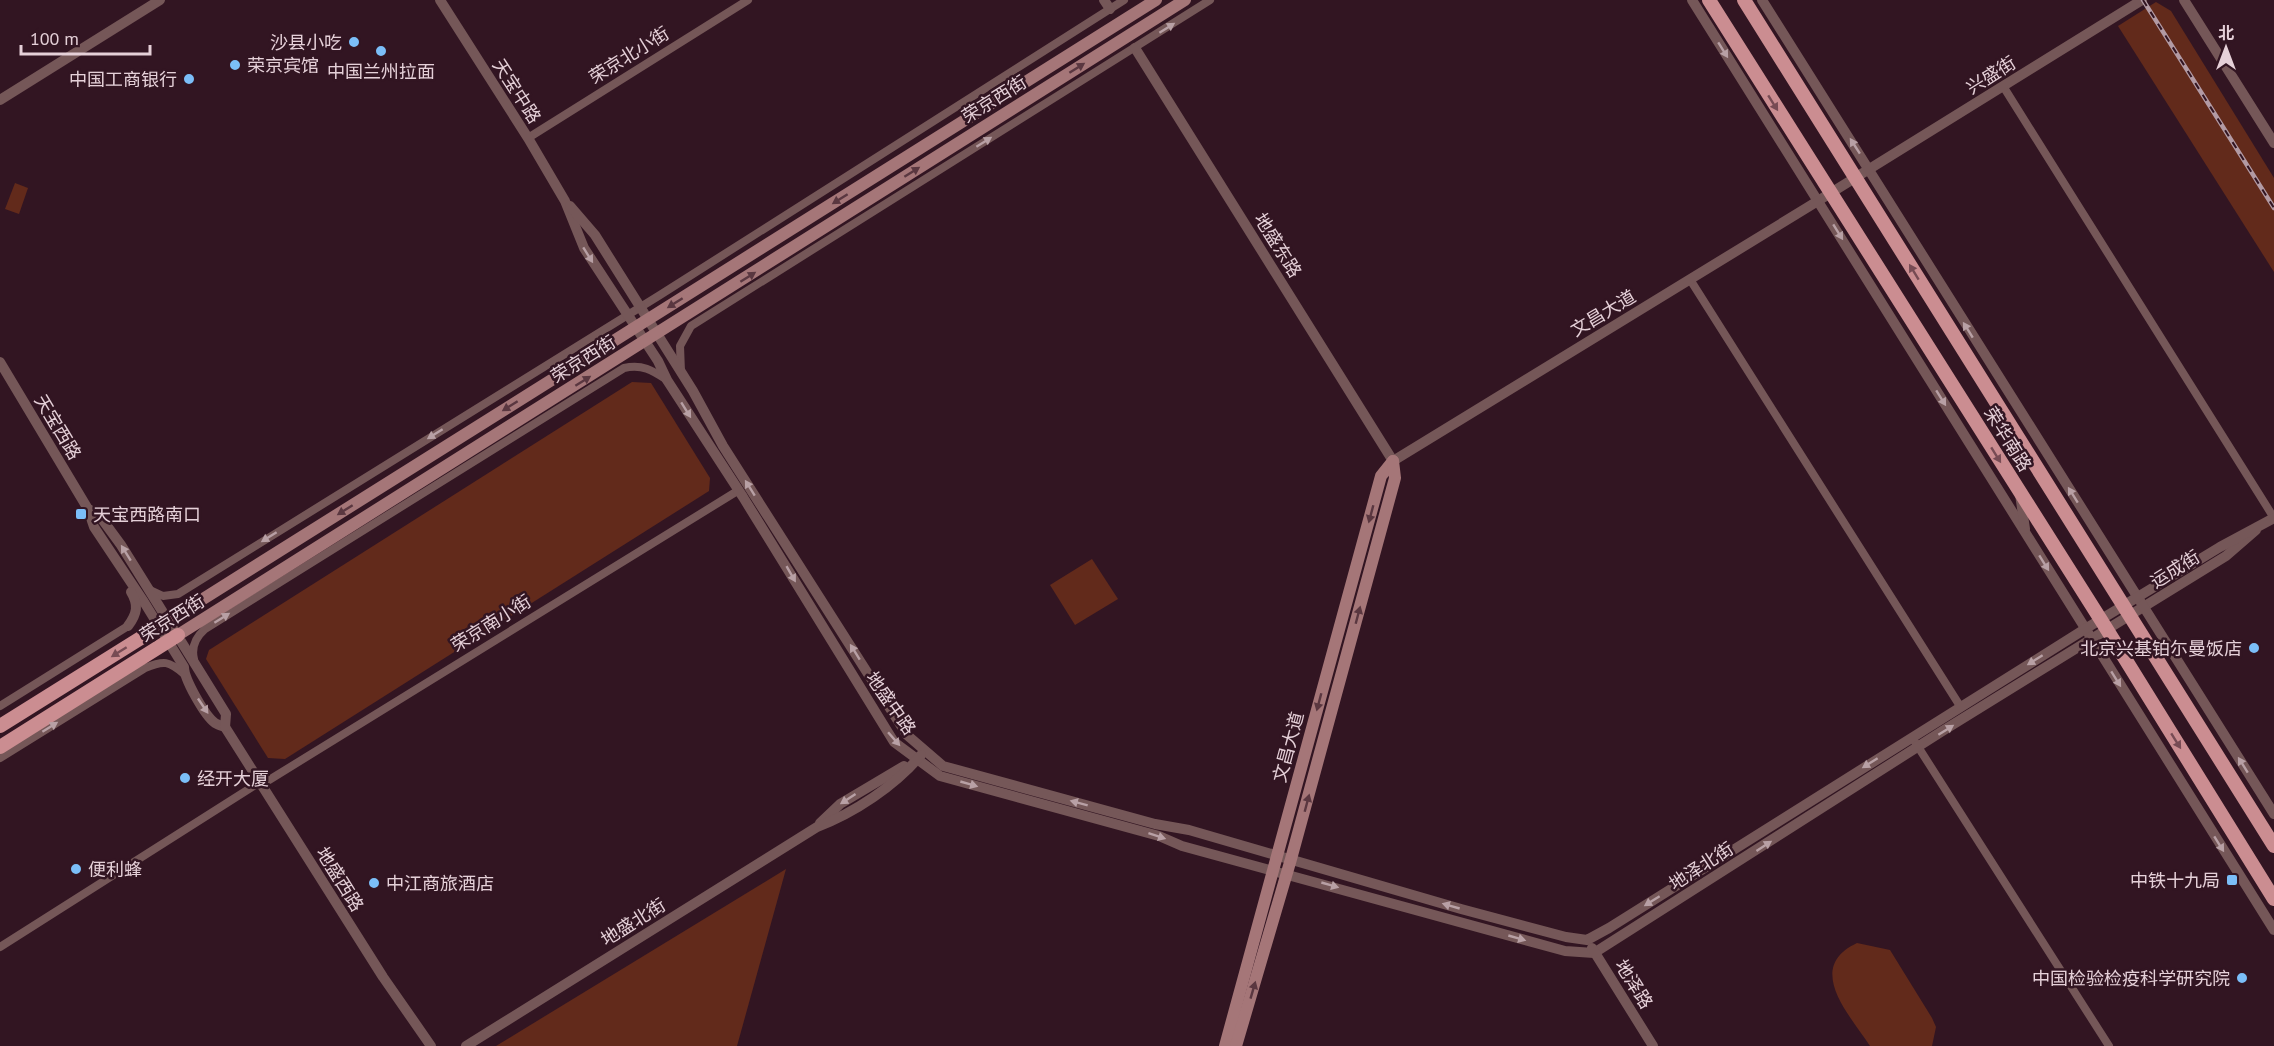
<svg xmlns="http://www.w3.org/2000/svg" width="2274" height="1046" font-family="'PT Sans','Noto Sans SC',sans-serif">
	<rect width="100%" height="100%" fill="#321522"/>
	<g fill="#622a1b">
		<polygon points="2156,2 2171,11 2274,178 2274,272 2118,26"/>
		<polygon points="15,183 28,188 19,214 5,209"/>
		<polygon points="632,382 651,383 710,478 709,491 285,759 268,758 206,659 209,650"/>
		<polygon points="1092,559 1118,599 1075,625 1050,585"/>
		<polygon points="786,869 737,1046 496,1046"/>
		<path d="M1857,943L1890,950L1932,1018L1936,1027L1932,1046H1870C1850,1015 1804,968 1857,943Z"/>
	</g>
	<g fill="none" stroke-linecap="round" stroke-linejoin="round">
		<g stroke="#755758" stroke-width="8">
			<polyline points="2003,86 2274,518"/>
			<polyline points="528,138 748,0"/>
			<polyline points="1691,281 1960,706"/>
			<polyline points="681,372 680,346 691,326 1210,0"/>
			<polyline points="148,589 163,596 178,594 660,295 1124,0"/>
			<path d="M194,659C191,647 196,637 205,629L624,368C642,364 652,370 667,380"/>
			<polyline points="0,706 128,626"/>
			<polyline points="1915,742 2109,1046"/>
			<path d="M0,758L145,668C164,660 169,661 184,674"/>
			<polyline points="261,785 739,490"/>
			<polyline points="0,947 260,782"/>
		</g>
		<g stroke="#755758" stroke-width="10">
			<polyline points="440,0 528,138 565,201 584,248 658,361 667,380 743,497 894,742 940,776 1159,836 1182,846 1565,951 1594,953 1944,730 2226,556 2256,530"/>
			<polyline points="1104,0 1110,9"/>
			<polyline points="1692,0 2274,930"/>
			<polyline points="1762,0 2274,814"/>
			<polyline points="2184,0 2274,143"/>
			<path d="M1135,48L1393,461C1644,309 1893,155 2142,0"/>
			<polyline points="0,100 160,0"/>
			<polyline points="570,206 595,235 693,391 723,446 907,735 943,766 1155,824 1189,830 1461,909 1566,937 1587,940 1609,928 2085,629 2220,547 2274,518"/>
			<path d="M0,362L88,509L94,527L144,602L184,667C184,679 205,716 215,723C216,724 224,727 225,727L383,977L431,1046"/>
			<polyline points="2020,494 2025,529"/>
			<polyline points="88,509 99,515 121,545 187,651 226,714 225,727"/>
			<path d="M128,626C137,614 139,605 131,592"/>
			<polyline points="820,823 840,804 904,766"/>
			<polyline points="1592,948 1653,1046"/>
			<path d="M466,1046L817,827C854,813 895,786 921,755"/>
		</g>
		<g stroke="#a57678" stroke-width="12">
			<polyline points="168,621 1156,0"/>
			<polyline points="178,635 1185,0"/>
			<polyline points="1225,1046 1381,476 1393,461"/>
			<polyline points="1236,1046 1291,859 1395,478 1393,461"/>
		</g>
		<g stroke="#cb8d91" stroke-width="14">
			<polyline points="1709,0 2101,620 2274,899"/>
			<polyline points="1744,0 2274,846"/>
			<polyline points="0,726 168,621"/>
			<polyline points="0,747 178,635"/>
		</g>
		<g stroke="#b29aa4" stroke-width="4.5">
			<polyline id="rail" points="2143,0 2274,208"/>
		</g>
		<use href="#rail" stroke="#321522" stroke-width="2" stroke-dasharray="7" stroke-linecap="butt"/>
	</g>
	<defs><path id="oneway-solid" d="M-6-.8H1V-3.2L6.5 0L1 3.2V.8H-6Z" transform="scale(1.5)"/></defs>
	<g fill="#b8a0a5">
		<use href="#oneway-solid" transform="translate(1167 28) rotate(-32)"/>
		<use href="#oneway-solid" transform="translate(1723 50) rotate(58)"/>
		<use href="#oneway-solid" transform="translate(984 142) rotate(-32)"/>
		<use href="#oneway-solid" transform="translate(1855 146) rotate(-123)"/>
		<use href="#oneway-solid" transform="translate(1838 232) rotate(58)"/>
		<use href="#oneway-solid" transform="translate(588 255) rotate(58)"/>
		<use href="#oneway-solid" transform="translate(1968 330) rotate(-122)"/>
		<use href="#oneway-solid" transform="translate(1941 398) rotate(58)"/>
		<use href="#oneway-solid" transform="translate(686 410) rotate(58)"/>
		<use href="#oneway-solid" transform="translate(435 434) rotate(148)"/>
		<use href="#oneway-solid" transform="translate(750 488) rotate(-122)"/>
		<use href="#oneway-solid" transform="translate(2073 495) rotate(-122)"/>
		<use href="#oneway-solid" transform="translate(269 537) rotate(148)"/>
		<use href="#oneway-solid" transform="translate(126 553) rotate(-122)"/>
		<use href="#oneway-solid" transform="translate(2044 563) rotate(58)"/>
		<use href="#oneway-solid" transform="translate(791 574) rotate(60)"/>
		<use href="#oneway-solid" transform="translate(222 618) rotate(-32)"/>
		<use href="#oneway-solid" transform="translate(855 652) rotate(-122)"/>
		<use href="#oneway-solid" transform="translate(2035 660) rotate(148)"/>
		<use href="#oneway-solid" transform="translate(2116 679) rotate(58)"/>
		<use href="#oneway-solid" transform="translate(203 706) rotate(56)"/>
		<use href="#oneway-solid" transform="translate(50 727) rotate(-32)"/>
		<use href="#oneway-solid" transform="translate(1946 730) rotate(-32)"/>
		<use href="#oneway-solid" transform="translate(894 739) rotate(49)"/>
		<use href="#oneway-solid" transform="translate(1870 763) rotate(148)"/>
		<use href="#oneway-solid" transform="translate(2243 765) rotate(-122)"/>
		<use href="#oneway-solid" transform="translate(969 784) rotate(16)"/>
		<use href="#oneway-solid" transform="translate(848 799) rotate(147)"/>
		<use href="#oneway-solid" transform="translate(1079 803) rotate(-165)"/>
		<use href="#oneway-solid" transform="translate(1157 836) rotate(18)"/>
		<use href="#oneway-solid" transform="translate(2219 844) rotate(58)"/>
		<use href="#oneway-solid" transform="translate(1764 846) rotate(-33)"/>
		<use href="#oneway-solid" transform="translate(1330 885) rotate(16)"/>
		<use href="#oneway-solid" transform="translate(1652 901) rotate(148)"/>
		<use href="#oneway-solid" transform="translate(1451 906) rotate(-164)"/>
		<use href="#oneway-solid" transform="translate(1517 938) rotate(16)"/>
	</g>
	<g fill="#5a3740">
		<use href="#oneway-solid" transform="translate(1077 68) rotate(-32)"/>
		<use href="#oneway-solid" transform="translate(912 172) rotate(-32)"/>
		<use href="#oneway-solid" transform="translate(840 199) rotate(148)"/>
		<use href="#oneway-solid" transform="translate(748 277) rotate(-32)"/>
		<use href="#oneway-solid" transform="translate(675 303) rotate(148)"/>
		<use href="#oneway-solid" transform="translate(583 381) rotate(-32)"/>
		<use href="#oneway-solid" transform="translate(510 406) rotate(148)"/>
		<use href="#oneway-solid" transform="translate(345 510) rotate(148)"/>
		<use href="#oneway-solid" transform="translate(1371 514) rotate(105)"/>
		<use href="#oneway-solid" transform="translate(1358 615) rotate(-75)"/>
		<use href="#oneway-solid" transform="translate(1319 702) rotate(105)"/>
		<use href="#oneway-solid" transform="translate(1307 803) rotate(-75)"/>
		<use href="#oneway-solid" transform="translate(1253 990) rotate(-74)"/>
	</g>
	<g fill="#774b54">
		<use href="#oneway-solid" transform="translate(1773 103) rotate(58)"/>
		<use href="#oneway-solid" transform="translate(1914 272) rotate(-121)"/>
		<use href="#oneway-solid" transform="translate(1996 455) rotate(58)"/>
		<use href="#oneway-solid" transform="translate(119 652) rotate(148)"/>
		<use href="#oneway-solid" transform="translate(2176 741) rotate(58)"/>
	</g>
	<g fill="#7bbef8" stroke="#321522" stroke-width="2">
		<circle cx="354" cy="42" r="6"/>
		<circle cx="381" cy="51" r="6"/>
		<circle cx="235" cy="65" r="6"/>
		<circle cx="189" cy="79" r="6"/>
		<rect x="75" y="508" width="12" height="12" rx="3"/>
		<circle cx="2254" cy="648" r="6"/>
		<circle cx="185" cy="778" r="6"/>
		<circle cx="76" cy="869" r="6"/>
		<rect x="2226" y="874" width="12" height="12" rx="3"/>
		<circle cx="374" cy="883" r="6"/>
		<circle cx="2242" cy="978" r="6"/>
	</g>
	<g text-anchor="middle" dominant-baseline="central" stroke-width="5" stroke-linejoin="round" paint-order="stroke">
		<g font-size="18" fill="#e5d0d8" stroke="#321522" text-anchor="end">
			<text x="342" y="42">沙县小吃</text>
			<text x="247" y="65" text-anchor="start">荣京宾馆</text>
			<text x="381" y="71" text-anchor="middle">中国兰州拉面</text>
			<text x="177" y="79">中国工商银行</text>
			<text x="93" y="514" text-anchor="start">天宝西路南口</text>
			<text x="2242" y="648">北京兴基铂尓曼饭店</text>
			<text x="197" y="778" text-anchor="start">经开大厦</text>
			<text x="88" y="869" text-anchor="start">便利蜂</text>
			<text x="2220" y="880">中铁十九局</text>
			<text x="386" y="883" text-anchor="start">中江商旅酒店</text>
			<text x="2230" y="978">中国检验检疫科学研究院</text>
		</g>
		<g font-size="18" fill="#e5d0d8" stroke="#321522">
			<text transform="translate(629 55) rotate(-32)">荣京北小街</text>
			<text transform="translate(1991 75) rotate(-32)">兴盛街</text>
			<text transform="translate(517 91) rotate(57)">天宝中路</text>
			<text transform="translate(994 99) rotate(-32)">荣京西街</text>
			<text transform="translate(1278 245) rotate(58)">地盛东路</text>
			<text transform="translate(1603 313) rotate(-31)">文昌大道</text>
			<text transform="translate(583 359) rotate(-32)">荣京西街</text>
			<text transform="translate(58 427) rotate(59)">天宝西路</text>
			<text transform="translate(2008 439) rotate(58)">荣华南路</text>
			<text transform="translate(2175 569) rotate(-32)">运成街</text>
			<text transform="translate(172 618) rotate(-32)">荣京西街</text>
			<text transform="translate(491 623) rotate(-32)">荣京南小街</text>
			<text transform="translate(891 703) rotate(55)">地盛中路</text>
			<text transform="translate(1288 747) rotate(-75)">文昌大道</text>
			<text transform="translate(1701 866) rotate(-33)">地泽北街</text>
			<text transform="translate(340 879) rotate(58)">地盛西路</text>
			<text transform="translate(633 922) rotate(-32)">地盛北街</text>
			<text transform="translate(1634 984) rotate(58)">地泽路</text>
		</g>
	</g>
	<g transform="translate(2226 48)" stroke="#321522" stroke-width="4.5" paint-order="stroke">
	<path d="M0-4.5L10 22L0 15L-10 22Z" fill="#e5d0d8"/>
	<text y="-9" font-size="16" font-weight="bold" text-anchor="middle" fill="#e5d0d8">北</text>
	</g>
	<path d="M21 45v9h129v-9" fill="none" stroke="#e5d0d8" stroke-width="3"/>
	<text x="30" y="45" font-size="18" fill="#e5d0d8" stroke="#321522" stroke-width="4.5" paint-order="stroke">100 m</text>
</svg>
